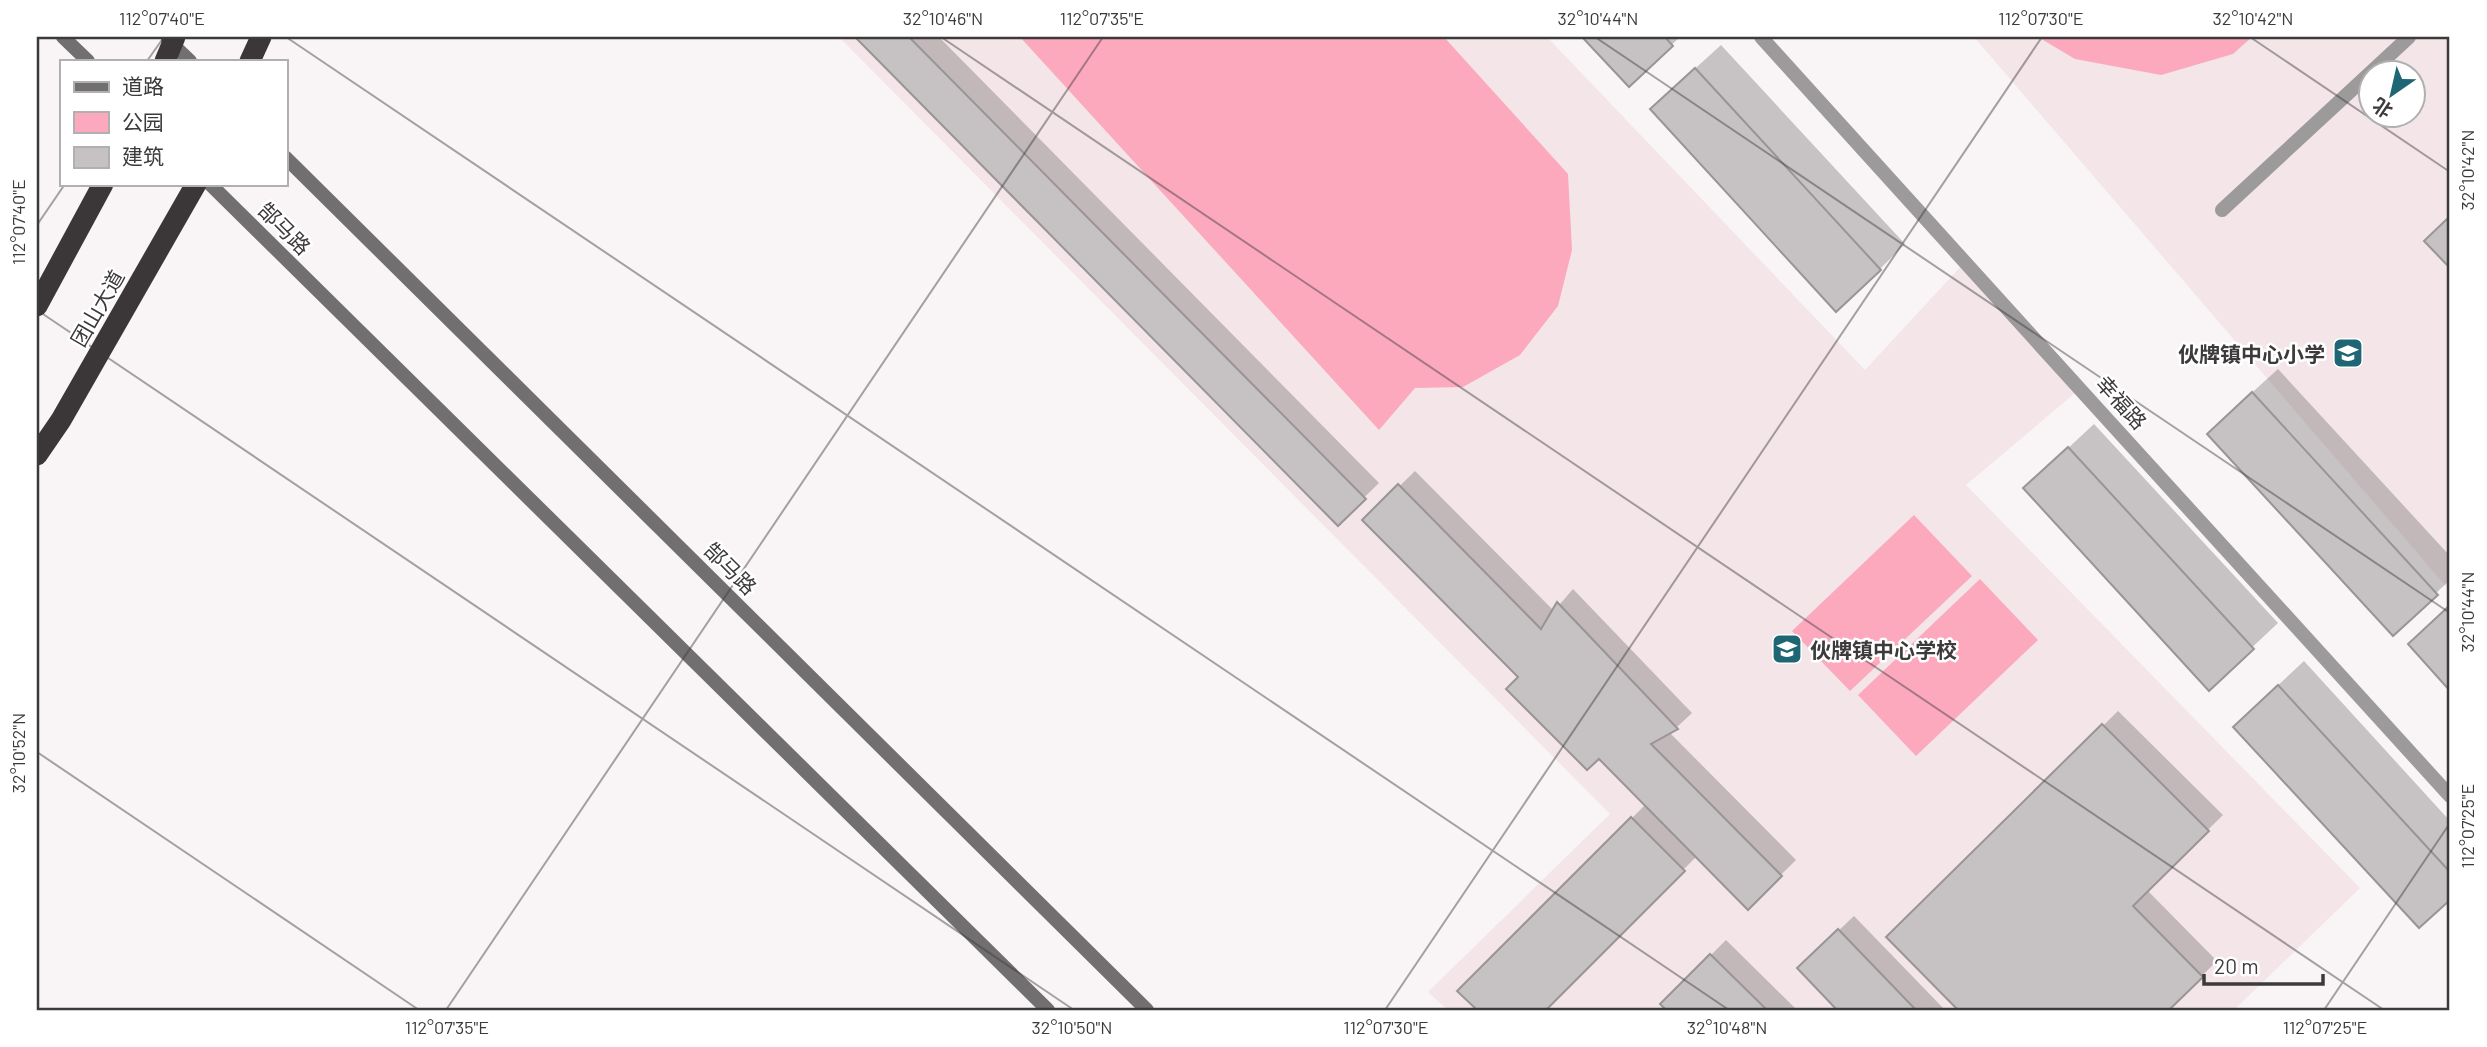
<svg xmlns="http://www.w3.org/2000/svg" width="2487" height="1047" font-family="Barlow,'Noto Sans SC',sans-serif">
	<rect width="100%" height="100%" fill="#f9f4f5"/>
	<g fill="#f3e5e8" fill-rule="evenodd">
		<polygon points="839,37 1547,37 1865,370 1964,263 2081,388 1966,485 2360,888 2234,1010 1448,1010 1428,992 1610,814"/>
		<path d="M1974,37H2450V591ZM2372,74H2414V116H2372Z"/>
	</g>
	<g fill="#fca9bd">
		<polygon points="1020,37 1444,37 1568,174 1572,250 1558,306 1520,355 1463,387 1415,388 1379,430"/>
		<polygon points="2038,37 2252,37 2233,54 2161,75 2075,59"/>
		<polygon points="1914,515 1972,576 1850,691 1792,631"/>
		<polygon points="1980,579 2038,640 1916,756 1858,695"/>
	</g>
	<g fill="#0003">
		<polygon points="858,37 939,37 1379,483 1338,523"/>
		<polygon points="1585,37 1680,37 1629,85"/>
		<polygon points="1721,45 1905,244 1880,269 1677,85"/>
		<polygon points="2278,369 2450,556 2450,580 2393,633 2234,409"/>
		<polygon points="2094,424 2278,623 2209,688 2051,464"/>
		<polygon points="1415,471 1554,611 1573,589 1692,713 1677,727 1669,732 1796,860 1748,907 1697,856 1543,1010 1479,1010 1460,991 1646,804 1365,520"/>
		<polygon points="2304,661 2450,821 2450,898 2419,926 2260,702"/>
		<polygon points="2118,711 2223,815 2147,890 2217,961 2167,1010 1961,1010 1889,937"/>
		<polygon points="1854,916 1945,1010 1839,1010 1799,968"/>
		<polygon points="1726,940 1797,1010 1669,1010 1662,1004"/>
	</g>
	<g fill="#c6c1c2" stroke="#999495" stroke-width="2">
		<polygon points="855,37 909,37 1366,499 1338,526"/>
		<polygon points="1582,37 1665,37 1673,46 1629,87"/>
		<polygon points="1695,68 1881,270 1836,312 1650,109"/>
		<polygon points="2450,216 2450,268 2424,241"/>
		<polygon points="2252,392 2438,595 2393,636 2207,434"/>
		<polygon points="2068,447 2254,649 2209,691 2023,488"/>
		<polygon points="1398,484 1541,629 1557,602 1678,729 1651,744 1782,876 1748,910 1599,759 1587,770 1506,689 1518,677 1362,520"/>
		<polygon points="2450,605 2450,691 2408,644"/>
		<polygon points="2278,685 2450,872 2450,900 2419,928 2233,727"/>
		<polygon points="2102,724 2209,831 2133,906 2203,977 2169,1010 1958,1010 1886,937"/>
		<polygon points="1631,817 1685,871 1546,1010 1477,1010 1457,991"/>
		<polygon points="1838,929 1916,1010 1837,1010 1797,968"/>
		<polygon points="1710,954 1767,1010 1666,1010 1660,1004"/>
	</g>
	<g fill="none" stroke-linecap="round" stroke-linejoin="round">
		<polyline stroke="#9c9a9a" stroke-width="14" points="2222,210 2409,37"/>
		<path stroke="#9c9a9a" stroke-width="14" d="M1761,37C1989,291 2221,543 2450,796"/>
		<g stroke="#716f6f" stroke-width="14">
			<polyline points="63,37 88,61"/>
			<polyline points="168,40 190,61"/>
			<polyline points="285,157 1147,1010"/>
			<polyline points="210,184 1048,1010"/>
		</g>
		<g stroke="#3b3738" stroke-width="21">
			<polyline points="165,61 175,37"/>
			<polyline points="250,61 261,37"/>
			<polyline points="37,306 103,184"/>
			<polyline points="37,455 61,420 196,184"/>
		</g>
	</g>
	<path fill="none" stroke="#3c3a3b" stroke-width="2" stroke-opacity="0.45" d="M286,37L1729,1010M941,37L2384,1010M1595,37L2450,613M2250,37L2450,172M147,61L164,37M37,225L65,184M37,310L1074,1010M37,752L419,1010M446,1010L1103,37M1385,1010L2042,37M2324,1010L2450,823"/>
	<defs>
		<g id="school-square" transform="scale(1.575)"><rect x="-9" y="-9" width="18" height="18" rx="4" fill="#1e6674" stroke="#fff"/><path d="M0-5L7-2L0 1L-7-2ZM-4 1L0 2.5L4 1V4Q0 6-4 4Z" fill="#fff"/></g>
	</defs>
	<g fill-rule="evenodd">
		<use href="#school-square" x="2348" y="353"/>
		<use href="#school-square" x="1787" y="649"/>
	</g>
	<g text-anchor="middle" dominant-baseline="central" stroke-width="5" stroke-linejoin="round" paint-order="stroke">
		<g font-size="21" fill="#3c3a3b" stroke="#fff">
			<text transform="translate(285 228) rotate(45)">郜马路</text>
			<text transform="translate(97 308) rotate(-60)">团山大道</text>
			<text transform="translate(2122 402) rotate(48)">幸福路</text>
			<text transform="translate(731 568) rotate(45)">郜马路</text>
		</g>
		<g font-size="21" font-weight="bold" fill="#3c3a3b" stroke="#fff" text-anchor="end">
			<text x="2325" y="353">伙牌镇中心小学</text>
			<text x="1810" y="649" text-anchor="start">伙牌镇中心学校</text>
		</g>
	</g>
	<rect width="2487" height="1047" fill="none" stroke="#ffffff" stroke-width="77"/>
	<rect x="60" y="60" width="228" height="126" fill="#ffffff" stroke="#b1b0b1" stroke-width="2"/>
	<rect x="74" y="82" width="35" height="10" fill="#716f6f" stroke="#b1b0b1" stroke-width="2"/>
	<text x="122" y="94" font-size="21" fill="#3c3a3b">道路</text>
	<rect x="74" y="112" width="35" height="21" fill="#fca9bd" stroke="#b1b0b1" stroke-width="2"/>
	<text x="122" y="130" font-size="21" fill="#3c3a3b">公园</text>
	<rect x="74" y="147" width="35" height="21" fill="#c6c1c2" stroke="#b1b0b1" stroke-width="2"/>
	<text x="122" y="164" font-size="21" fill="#3c3a3b">建筑</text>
	<g transform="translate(2392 94) rotate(214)"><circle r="33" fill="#ffffff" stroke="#b1b0b1" stroke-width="2"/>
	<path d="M0-5L12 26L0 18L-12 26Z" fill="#1e6674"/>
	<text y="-10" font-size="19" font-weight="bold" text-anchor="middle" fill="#3c3a3b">北</text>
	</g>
	<path d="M2204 974v10h119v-10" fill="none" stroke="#3c3a3b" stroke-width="3.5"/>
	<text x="2214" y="974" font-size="21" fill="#3c3a3b" stroke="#ffffff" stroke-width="5" paint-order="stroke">20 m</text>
	<rect x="38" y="38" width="2410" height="971" fill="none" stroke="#3c3a3b" stroke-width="2.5"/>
	<g font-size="18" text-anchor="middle" fill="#3c3a3b">
		<text x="162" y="25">112°07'40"E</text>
		<text x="943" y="25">32°10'46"N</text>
		<text x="1102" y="25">112°07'35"E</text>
		<text x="1598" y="25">32°10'44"N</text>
		<text x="2041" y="25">112°07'30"E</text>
		<text x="2253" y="25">32°10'42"N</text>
		<text transform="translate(2468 170) rotate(-90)" y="6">32°10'42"N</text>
		<text transform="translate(19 222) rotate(-90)" y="6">112°07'40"E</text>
		<text transform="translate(2468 612) rotate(-90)" y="6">32°10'44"N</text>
		<text transform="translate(19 753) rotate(-90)" y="6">32°10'52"N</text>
		<text transform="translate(2468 826) rotate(-90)" y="6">112°07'25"E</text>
		<text x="447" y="1034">112°07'35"E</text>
		<text x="1072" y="1034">32°10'50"N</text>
		<text x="1386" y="1034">112°07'30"E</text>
		<text x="1727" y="1034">32°10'48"N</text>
		<text x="2325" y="1034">112°07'25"E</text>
	</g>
</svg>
